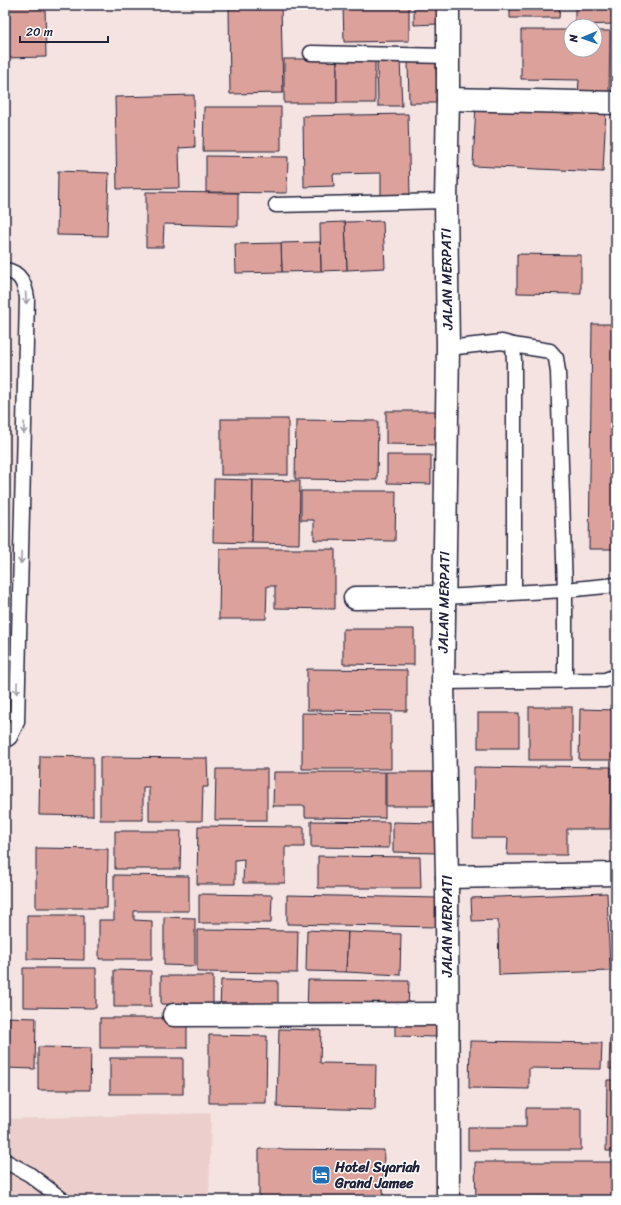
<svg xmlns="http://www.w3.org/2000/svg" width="621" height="1205" font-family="Sriracha,sans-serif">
	<rect width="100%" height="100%" fill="#f4e3e1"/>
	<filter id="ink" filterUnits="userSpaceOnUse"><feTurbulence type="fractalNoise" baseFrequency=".025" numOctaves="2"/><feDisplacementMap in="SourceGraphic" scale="8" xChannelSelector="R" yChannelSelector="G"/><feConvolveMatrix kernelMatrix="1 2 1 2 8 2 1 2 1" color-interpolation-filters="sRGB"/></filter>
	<g filter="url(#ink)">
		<polygon fill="#eccfcc" points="211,1113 209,1200 5,1200 5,1119"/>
		<g fill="#dba19a" stroke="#22223b">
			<polygon points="5,5 45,5 46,57 5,58"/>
			<polygon points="229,5 281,5 283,93 230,94"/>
			<polygon points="343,5 409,5 409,41 344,42"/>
			<polygon points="414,5 437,5 437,24 414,25"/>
			<polygon points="510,5 560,5 559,18 510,18"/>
			<polygon points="575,5 616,5 616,24 575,25"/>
			<polygon points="521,30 571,30 571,50 595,50 595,31 610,31 609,95 578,94 579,80 521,79"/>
			<rect x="284" y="59" width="53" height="44"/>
			<rect x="337" y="59" width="38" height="44"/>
			<polygon points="377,60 400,60 402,106 378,106"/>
			<polygon points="408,62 436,62 437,103 409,103"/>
			<polygon points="194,95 195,147 179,148 180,188 117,189 115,97"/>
			<polygon points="476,103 606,110 603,172 473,166"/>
			<polygon points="204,107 281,107 281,151 203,151"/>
			<polygon points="408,114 410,196 381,197 381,173 333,174 334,186 304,187 303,116"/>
			<polygon points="206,156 288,157 287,193 206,192"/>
			<polygon points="58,171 109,173 107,236 57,235"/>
			<polygon points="146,192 238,193 238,226 164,224 163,247 146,247"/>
			<polygon points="383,221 385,268 347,270 345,222"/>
			<polygon points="345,222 347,270 321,271 320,223"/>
			<polygon points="320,242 321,271 282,272 281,243"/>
			<polygon points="281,243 282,272 236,273 235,244"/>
			<polygon points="517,254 581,255 581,294 517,293"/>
			<polygon points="592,324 616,324 616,549 589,549"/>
			<polygon points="386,411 441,411 441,445 386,444"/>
			<rect x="221" y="419" width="67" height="56"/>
			<polygon points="296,420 378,421 377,480 295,479"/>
			<polygon points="387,455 431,455 431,484 387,483"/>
			<polygon points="214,479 253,480 252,543 213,542"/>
			<polygon points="253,480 300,481 299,544 252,543"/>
			<polygon points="301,491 396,491 395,541 314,540 314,520 301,520"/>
			<polygon points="220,549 335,549 335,609 275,608 275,586 267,586 266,619 219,619"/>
			<polygon points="343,629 414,629 414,665 343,664"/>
			<polygon points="307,669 407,670 407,711 307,710"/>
			<rect x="529" y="707" width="43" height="53"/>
			<polygon points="580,709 616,710 616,760 579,760"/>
			<polygon points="302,713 391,714 391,769 302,769"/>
			<rect x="478" y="713" width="41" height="35"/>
			<polygon points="40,756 93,757 93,816 39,815"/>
			<polygon points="100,757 207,758 208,787 203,787 202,821 149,821 149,787 143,787 143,820 100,820"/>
			<polygon points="539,766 611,767 610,829 567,829 567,855 507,855 508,838 473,838 474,767 539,768"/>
			<polygon points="216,769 267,769 267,820 215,820"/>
			<polygon points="274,772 385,772 385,818 305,817 305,806 273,806"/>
			<rect x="386" y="772" width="47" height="34"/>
			<polygon points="311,821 389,822 389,848 311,847"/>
			<polygon points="393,822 439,823 439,853 393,852"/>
			<polygon points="198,826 304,827 304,847 285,847 285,883 243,883 244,859 235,860 235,884 197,884"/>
			<polygon points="115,831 181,831 180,869 115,869"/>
			<polygon points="36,848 108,849 107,908 36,908"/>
			<polygon points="318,856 420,857 421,888 318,888"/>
			<polygon points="114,875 189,876 189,911 134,911 134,920 152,921 152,959 99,959 99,920 114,920"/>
			<polygon points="607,893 610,971 499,975 498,920 472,921 471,898"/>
			<polygon points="199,894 272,895 271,923 199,923"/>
			<polygon points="287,895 438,898 437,927 287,924"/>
			<polygon points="27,915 84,915 84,960 27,959"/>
			<polygon points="164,917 195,918 195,966 164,965"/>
			<polygon points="197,930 298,931 297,973 197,972"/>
			<polygon points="307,930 348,932 346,972 306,971"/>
			<polygon points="348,932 401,934 400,975 346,972"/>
			<polygon points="23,968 96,968 96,1008 23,1007"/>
			<polygon points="114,970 151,971 151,1007 114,1007"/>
			<polygon points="161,976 213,976 213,1005 161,1004"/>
			<polygon points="221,980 278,981 278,1012 220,1012"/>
			<polygon points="308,980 409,981 408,1012 307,1012"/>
			<polygon points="5,1017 36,1018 35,1069 5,1068"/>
			<rect x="100" y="1018" width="87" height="30"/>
			<polygon points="437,1018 436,1037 395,1036 395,1021"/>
			<polygon points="279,1029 321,1030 320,1063 376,1064 375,1110 277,1107"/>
			<polygon points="209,1035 267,1036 266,1103 209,1103"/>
			<polygon points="610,1038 616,1038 616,1069 609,1069"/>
			<polygon points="470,1041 602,1043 601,1069 529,1068 529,1089 469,1088"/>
			<polygon points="38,1047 91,1048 90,1090 38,1090"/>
			<rect x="110" y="1058" width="73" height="36"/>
			<polygon points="607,1080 616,1080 616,1151 606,1151"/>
			<polygon points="526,1108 581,1108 581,1150 468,1150 468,1127 526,1127"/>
			<polygon points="259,1149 384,1150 383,1200 259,1200"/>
			<polygon points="475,1162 616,1162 616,1200 476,1200"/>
		</g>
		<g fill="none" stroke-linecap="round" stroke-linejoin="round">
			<g stroke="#22223b" stroke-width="17">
				<g id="lane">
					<polyline points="311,53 447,56"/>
					<polyline points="276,205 446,201"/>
					<path d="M5,270C21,272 25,285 27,298L17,722L10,737L5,741"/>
					<polyline points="513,345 550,351 556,358 558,372 565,590 565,681"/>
					<polyline points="448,348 502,342 513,345 514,361 514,592"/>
					<polyline points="444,597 565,590 616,585"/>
					<polyline points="443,682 605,680 616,676"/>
					<polyline points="5,1161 29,1174 63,1200"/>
				</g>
			</g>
			<g stroke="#22223b" stroke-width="25">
				<g id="street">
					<polyline points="448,99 616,103"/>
					<polyline points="355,598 444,597"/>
					<polyline points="447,877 616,874"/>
					<polyline points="174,1015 447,1014"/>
					<polyline points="448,1200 447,877 443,682 448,348 446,201 448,99 448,5"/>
				</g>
			</g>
			<use href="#lane" stroke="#fff" stroke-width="14"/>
			<use href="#street" stroke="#fff" stroke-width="22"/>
		</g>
		<defs><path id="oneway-shaft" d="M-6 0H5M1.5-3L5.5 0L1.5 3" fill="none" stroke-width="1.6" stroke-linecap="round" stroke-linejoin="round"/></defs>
		<g stroke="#9c9ca7">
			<use href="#oneway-shaft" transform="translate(26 298) rotate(86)"/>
			<use href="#oneway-shaft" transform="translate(24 428) rotate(91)"/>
			<use href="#oneway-shaft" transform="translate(21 558) rotate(91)"/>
			<use href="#oneway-shaft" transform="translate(17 688) rotate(91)"/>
		</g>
	</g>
	<defs>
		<g id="hotel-square" transform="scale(1)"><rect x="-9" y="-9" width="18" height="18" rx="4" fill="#1f6fb2" stroke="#fff"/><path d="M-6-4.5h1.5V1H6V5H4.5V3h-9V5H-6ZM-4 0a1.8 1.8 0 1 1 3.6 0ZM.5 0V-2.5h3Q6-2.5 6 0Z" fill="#fff"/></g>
	</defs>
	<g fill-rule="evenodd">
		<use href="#hotel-square" x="321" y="1175"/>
	</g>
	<g text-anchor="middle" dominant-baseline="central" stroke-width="3" stroke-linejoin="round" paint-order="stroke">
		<g font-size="14" fill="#22223b" stroke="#fff">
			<text transform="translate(447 279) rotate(-91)">JALAN MERPATI</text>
			<text transform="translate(444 602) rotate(-89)">JALAN MERPATI</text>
			<text transform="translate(447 926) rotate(-90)">JALAN MERPATI</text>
		</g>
		<g font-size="14" font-weight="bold" fill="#22223b" stroke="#fff" text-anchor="start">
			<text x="335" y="1167">Hotel Syariah<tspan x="335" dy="16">Grand Jamee</tspan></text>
		</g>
	</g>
	<rect width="621" height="1205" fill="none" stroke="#fff" stroke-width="20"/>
	<rect x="10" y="10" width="601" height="1185" fill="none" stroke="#22223b" stroke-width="1.5" filter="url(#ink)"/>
	<g transform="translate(583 38) rotate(268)"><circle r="19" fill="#ffffff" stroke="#a7a7b1"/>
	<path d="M0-3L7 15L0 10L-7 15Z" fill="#1f6fb2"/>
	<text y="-6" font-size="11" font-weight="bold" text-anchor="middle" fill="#22223b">N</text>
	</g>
	<path d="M20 36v6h88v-6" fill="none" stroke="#22223b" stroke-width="2"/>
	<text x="26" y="36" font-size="12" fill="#22223b" stroke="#ffffff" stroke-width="3" paint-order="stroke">20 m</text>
</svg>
